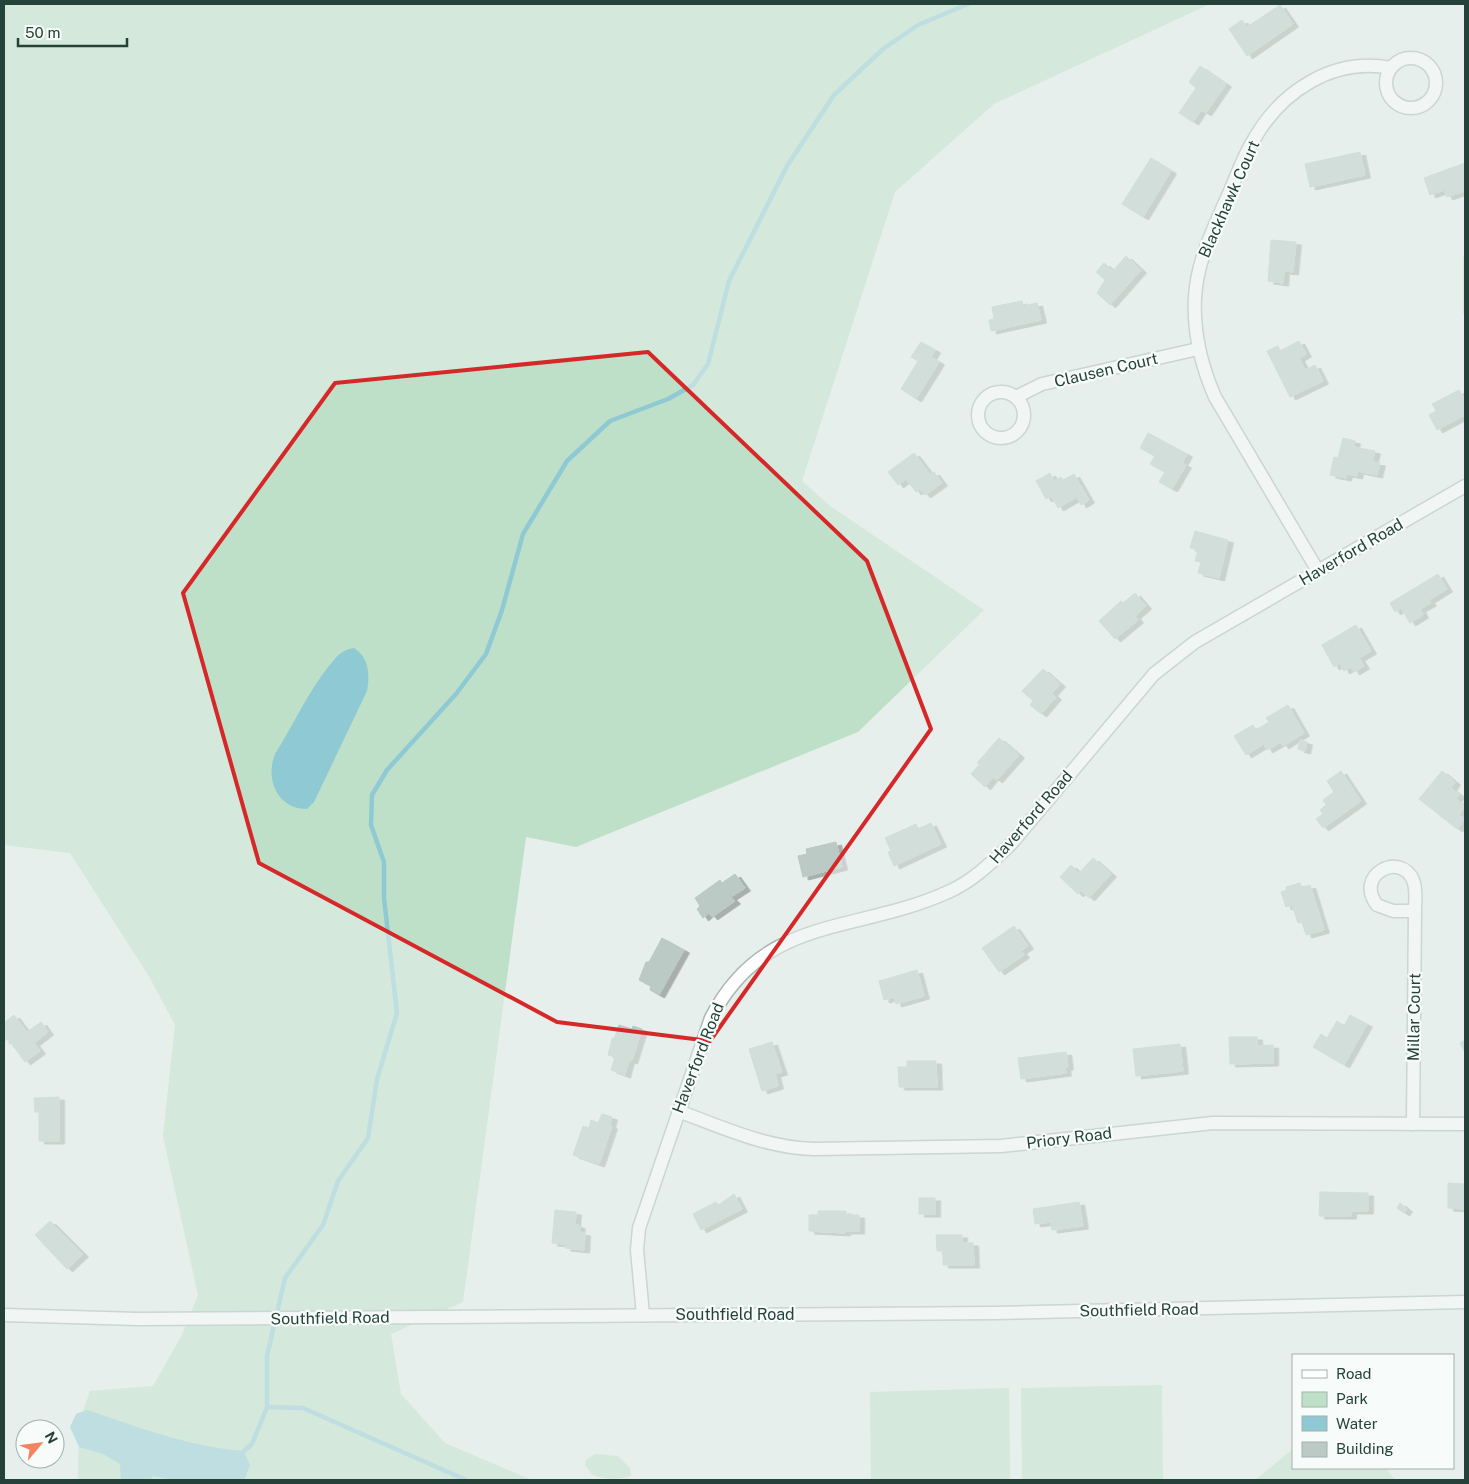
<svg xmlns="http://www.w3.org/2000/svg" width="1469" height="1484" font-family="'Public Sans',sans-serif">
	<defs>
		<filter id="shadow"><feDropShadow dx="5.5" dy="3" stdDeviation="0" flood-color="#0004"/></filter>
	</defs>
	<rect width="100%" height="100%" fill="#e6efeb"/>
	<g fill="#bfe0c8">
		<polygon points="4,4 1210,4 994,104 895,192 802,481 830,506 984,610 858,732 576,847 526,837 463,1302 391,1334 401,1394 445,1443 532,1480 78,1480 79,1423 90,1391 153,1386 182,1335 198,1295 163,1136 175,1025 150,978 70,853 4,845"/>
		<polygon points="1465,255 1465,313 1463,314 1463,257"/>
		<polygon points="1162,1385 1163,1480 1022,1480 1021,1388"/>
		<polygon points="1009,1388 1010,1480 871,1480 870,1392"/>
		<polygon points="1293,1449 1293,1468 1386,1468 1395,1480 1255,1480"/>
		<path d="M595,1454L618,1456L630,1468L631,1475C621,1481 604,1479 593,1475L585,1465L586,1460Z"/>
	</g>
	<g fill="#8ec9d4">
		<path d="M354,648C369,657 370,675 367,691L314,802L307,809C277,809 265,779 275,754C294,724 311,686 334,660C339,653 346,649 354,648Z"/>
		<path d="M87,1410C138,1427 190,1447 244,1451L250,1465L244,1480H174L153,1476L150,1480H121L120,1464L103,1454L79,1447L70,1427L76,1414Z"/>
	</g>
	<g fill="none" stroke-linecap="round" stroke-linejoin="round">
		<g stroke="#8ec9d4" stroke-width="4.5">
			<polyline points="267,1407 303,1408 466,1480"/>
			<polyline points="244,1451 252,1444 267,1407 267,1356 285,1278 323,1225 338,1181 368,1138 377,1079 397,1013 384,898 384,862 371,825 372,795 387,770 456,694 486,654 502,610 523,534 567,461 610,421 668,399 693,385 708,364 729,281 787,166 834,95 883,49 918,25 968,4"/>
		</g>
	</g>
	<g fill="#bbcac4" stroke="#b8c9c2" filter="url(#shadow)">
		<polygon points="1280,5 1293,24 1247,56 1229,29 1242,20 1247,27"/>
		<polygon points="1200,66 1226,84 1206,113 1201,110 1193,122 1179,113 1196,88 1189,82"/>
		<polygon points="1360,152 1365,175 1310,187 1305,164"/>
		<polygon points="1151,158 1171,171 1143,217 1122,204"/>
		<polygon points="1465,163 1465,191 1447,197 1444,190 1430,195 1424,178"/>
		<polygon points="1271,240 1296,242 1293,272 1284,271 1283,283 1268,281"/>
		<polygon points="1126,256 1141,270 1110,305 1097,293 1105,280 1096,272 1104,263 1113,271"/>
		<polygon points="1022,301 1023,306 1037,303 1041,320 991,331 989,320 994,319 992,307"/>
		<polygon points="1299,341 1306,354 1299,358 1305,370 1315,365 1323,381 1290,397 1267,351 1278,346 1280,351"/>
		<polygon points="921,342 935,350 931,357 939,362 916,399 901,389 918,361 911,357"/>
		<polygon points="1459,390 1465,400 1465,411 1463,412 1465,415 1437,430 1429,415 1436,411 1432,404"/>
		<polygon points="1148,433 1187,454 1182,463 1186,465 1172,489 1159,482 1165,472 1150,464 1155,456 1140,448"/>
		<polygon points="1343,438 1355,441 1354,447 1375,451 1372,462 1380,463 1377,475 1358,471 1357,476 1347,474 1346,478 1330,475 1334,457 1338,458"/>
		<polygon points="914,453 930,474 934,472 942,483 925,495 920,489 916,492 906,479 898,485 888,472"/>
		<polygon points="1050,473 1054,481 1061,477 1063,480 1074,474 1089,500 1081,505 1077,497 1058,508 1051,496 1046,499 1036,481"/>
		<polygon points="1195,531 1228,540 1219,578 1198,573 1201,562 1195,561 1198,550 1190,548"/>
		<polygon points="1438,574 1447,589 1429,600 1431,603 1420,609 1423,615 1410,623 1401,608 1395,612 1390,603"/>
		<polygon points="1135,593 1146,606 1135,616 1138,620 1115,639 1099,621 1121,601 1123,603"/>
		<polygon points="1356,625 1371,651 1359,658 1364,666 1354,672 1351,667 1344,671 1340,663 1334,667 1322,645"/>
		<polygon points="1043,669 1060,684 1052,693 1056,697 1041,714 1030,705 1033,701 1022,691"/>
		<polygon points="1288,705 1304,733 1283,746 1281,742 1267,750 1264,744 1246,755 1234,736 1253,725 1256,730 1269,722 1266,718"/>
		<polygon points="999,738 1019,755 997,780 993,777 985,787 971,774 980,764 977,763"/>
		<polygon points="1300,740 1307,742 1305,751 1298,749"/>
		<polygon points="1341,771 1361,801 1323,828 1316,819 1323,814 1320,810 1326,805 1323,800 1334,792 1327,781"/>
		<polygon points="1442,771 1455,782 1451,788 1460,795 1456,799 1465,806 1459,815 1465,819 1457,829 1419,799"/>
		<polygon points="931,823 941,844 894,866 888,852 891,851 885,838 916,824 918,829"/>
		<polygon points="836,842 842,867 803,877 798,856 807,854 806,849"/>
		<polygon points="1093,858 1111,874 1089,898 1081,891 1078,894 1060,877 1071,865 1079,873"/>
		<polygon points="735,874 745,888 731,897 735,901 712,917 709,913 703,918 697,909 700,906 695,898 720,880 722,883"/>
		<polygon points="1300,883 1302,888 1310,885 1324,930 1306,935 1302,922 1298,923 1292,905 1286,907 1281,892 1287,890 1286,887"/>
		<polygon points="1014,926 1028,946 1021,951 1024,955 999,972 982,948"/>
		<polygon points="662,938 684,950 659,995 650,990 651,986 639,980 646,962 649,962"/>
		<polygon points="917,970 924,996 896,1004 894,997 884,1000 879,981"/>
		<polygon points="14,1015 27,1032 41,1022 48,1032 34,1043 40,1051 25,1062 8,1039 4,1041 4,1023"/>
		<polygon points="1350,1015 1367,1024 1344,1065 1313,1047 1321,1034 1327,1038 1337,1021 1344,1026"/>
		<polygon points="619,1025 632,1029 633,1026 642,1029 632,1061 629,1060 625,1075 611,1070 615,1057 608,1055 612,1039 615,1037"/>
		<polygon points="1229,1037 1257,1037 1257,1046 1273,1045 1273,1063 1230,1064"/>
		<polygon points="1465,1040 1465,1052 1460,1043"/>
		<polygon points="772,1042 782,1072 775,1074 778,1086 762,1091 749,1049"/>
		<polygon points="1180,1044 1183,1071 1136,1076 1133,1049"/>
		<polygon points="1066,1052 1068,1067 1065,1067 1066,1073 1021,1079 1018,1058"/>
		<polygon points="907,1061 936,1061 937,1087 899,1087 898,1067 907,1067"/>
		<polygon points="59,1097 59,1141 39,1141 39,1112 35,1112 34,1098"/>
		<polygon points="602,1114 612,1117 610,1125 612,1126 599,1164 573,1155 583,1126 589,1128 591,1120 598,1123"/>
		<polygon points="1448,1183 1465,1184 1465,1209 1448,1208"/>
		<polygon points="1320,1192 1368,1193 1368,1211 1351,1211 1351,1216 1319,1216"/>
		<polygon points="734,1194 742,1209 701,1230 693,1214 716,1202 718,1205 720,1204"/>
		<rect x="919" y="1198" width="16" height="16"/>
		<polygon points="1079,1202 1083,1226 1052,1230 1051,1222 1035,1224 1033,1209"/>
		<polygon points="1400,1203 1407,1209 1404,1213 1397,1208"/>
		<polygon points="555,1210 576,1212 575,1224 580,1226 579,1232 585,1233 584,1250 565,1248 566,1244 552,1243"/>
		<polygon points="818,1211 846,1211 846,1215 859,1215 859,1231 845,1231 845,1233 809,1231 809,1215 818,1215"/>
		<polygon points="50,1221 83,1254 67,1269 35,1235"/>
		<polygon points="936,1235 962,1235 962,1243 973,1243 974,1265 943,1265 943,1251 937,1251"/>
	</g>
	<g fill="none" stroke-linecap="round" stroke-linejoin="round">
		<g stroke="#a8b8b2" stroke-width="15">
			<g id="minor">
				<circle cx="1411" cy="83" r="25"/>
				<circle cx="1001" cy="415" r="23"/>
				<polyline points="1016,397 1042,384 1198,349"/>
				<path d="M1318,571L1215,397C1201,365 1193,333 1195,297C1197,262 1212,232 1226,200C1235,181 1242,159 1253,141C1281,91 1333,57 1391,68"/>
				<path d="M678,1111C722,1127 766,1148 814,1149L1001,1146L1213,1123L1465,1124"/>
				<path d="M1413,1124L1415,911C1415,901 1417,889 1413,880C1400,851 1354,875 1377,905L1393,911H1415"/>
				<polyline points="4,1315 137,1319 995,1313 1465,1302"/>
				<path d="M643,1315L637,1250L639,1228L711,1018C764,914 856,934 948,892C973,881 992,862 1011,844L1154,674L1195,642L1465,486"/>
			</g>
		</g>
		<use href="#minor" stroke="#fff" stroke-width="12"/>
	</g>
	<path d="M0 0H1469V1484H0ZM648,352L867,561L931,729L710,1041L557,1022L259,863L183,593L335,383Z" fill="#e6efeb" fill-opacity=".55" fill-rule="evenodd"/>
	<path fill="none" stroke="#d62828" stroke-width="4" stroke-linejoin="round" d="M648,352L867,561L931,729L710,1041L557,1022L259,863L183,593L335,383Z"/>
	<g text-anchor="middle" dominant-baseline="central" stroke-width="4.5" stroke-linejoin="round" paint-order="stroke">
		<g font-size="16" fill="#24423a" stroke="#f7fbf9">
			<text transform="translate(1229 199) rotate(-66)">Blackhawk Court</text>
			<text transform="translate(1106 370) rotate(-13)">Clausen Court</text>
			<text transform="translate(1351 552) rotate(-30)">Haverford Road</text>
			<text transform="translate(1031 817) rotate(-49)">Haverford Road</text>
			<text transform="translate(1414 1017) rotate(-89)">Millar Court</text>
			<text transform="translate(698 1058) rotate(-69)">Haverford Road</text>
			<text transform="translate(1069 1138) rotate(-7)">Priory Road</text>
			<text transform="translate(1139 1310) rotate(-1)">Southfield Road</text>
			<text x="735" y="1314">Southfield Road</text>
			<text transform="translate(330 1318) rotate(-1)">Southfield Road</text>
		</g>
	</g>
	<rect width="1469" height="1484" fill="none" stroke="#24423a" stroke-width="10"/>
	<rect x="1292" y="1354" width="162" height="115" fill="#f7fbf9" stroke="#a3b1ad"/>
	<rect x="1302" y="1370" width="25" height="8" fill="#ffffff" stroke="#a3b1ad"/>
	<text x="1336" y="1379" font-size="15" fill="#24423a">Road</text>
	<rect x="1302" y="1392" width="25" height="15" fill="#bfe0c8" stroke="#a3b1ad"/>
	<text x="1336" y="1404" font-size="15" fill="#24423a">Park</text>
	<rect x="1302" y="1416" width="25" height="15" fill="#8ec9d4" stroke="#a3b1ad"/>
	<text x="1336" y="1429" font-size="15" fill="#24423a">Water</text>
	<rect x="1302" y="1442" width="25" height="15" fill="#bbcac4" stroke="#a3b1ad"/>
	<text x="1336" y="1454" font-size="15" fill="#24423a">Building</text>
	<g transform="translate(40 1444) rotate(61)"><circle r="24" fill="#f7fbf9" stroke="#a3b1ad"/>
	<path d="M0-4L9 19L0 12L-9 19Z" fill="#f4845f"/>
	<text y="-8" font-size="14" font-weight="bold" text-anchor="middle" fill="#24423a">N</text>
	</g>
	<path d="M18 38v8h109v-8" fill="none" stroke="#24423a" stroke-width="2.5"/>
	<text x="25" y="38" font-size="15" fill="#24423a" stroke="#f7fbf9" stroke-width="4" paint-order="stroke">50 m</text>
</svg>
